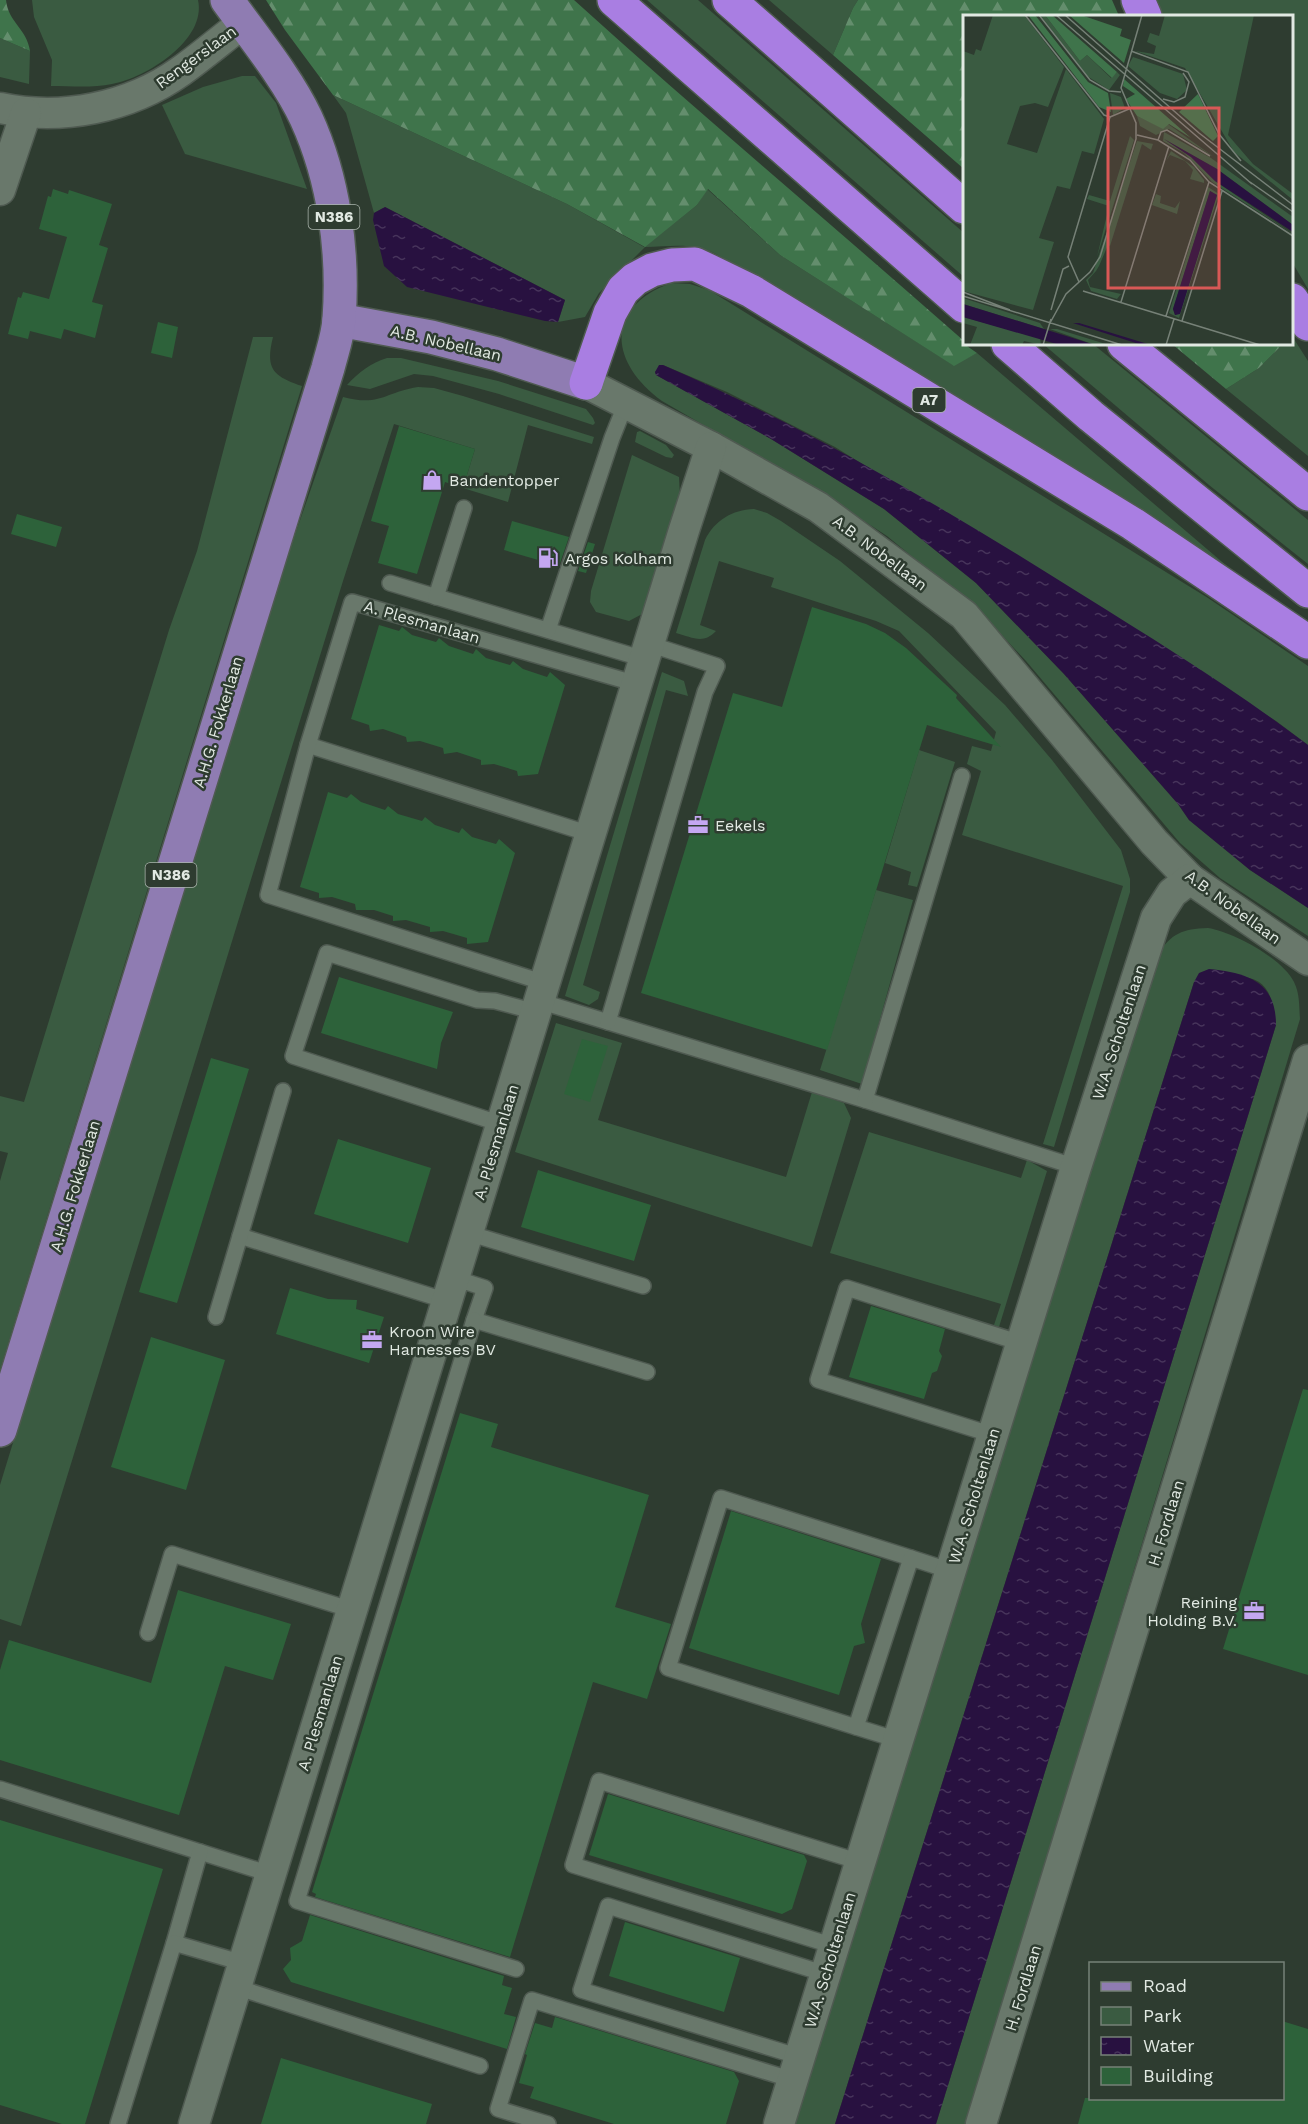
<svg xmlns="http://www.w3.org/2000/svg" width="1308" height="2124" font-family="'Work Sans',sans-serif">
	<defs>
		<pattern id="forest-firs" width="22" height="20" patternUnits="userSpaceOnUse" patternTransform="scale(1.5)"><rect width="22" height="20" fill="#3f744b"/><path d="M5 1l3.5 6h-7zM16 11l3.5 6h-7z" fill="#648e6d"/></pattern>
		<pattern id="water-ripples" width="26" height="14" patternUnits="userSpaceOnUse" patternTransform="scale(1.5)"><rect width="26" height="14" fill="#281140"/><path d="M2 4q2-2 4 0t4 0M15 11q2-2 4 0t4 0" fill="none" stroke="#47345b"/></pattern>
	</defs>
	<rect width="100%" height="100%" fill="#2e3c30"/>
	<g fill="#3a5b41">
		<path d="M32,0H198C207,40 146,78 112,84C93,88 71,86 51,86L52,60L34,17Z"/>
		<polygon points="647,0 698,0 964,233 964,277"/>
		<polygon points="769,0 858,0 853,8 833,55"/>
		<polygon points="1155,0 1308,0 1308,289 1292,262 1292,16 1162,16"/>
		<polygon points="0,38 30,51 29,84 0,77"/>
		<polygon points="242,76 255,76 276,103 307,189 185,154 162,105 203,87"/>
		<path d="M333,95L567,204L644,247L697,205L707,189L780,255L953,365L977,353L1241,578L727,261C700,241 677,246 645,247L599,293L585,317L558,322L565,300L385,207L374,213L346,113Z"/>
		<path d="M671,283L690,284L709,290L1208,598L1308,666V745L1276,721L835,447L727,392L663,365L655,372L656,375L771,439L884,509L976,583L1064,674L1178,804L1189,820L1250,870L1308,908V936L1220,878L1180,843L1026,661L997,630L931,572L887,536L821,493L662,401C610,363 603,308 671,283Z"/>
		<polygon points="1292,336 1308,361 1308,456 1226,389 1259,368 1283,344 1292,344"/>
		<path d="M253,337H273C265,369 273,376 302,386L0,1370V1181L8,1153L0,1151V1096L24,1102L169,630L197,551Z"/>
		<polygon points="1043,344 1093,344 1308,520 1308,564 1209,485"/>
		<path d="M387,358H401L498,381L586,409L593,418L595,423L593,425L499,394L433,376L414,374L370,389L347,385C359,372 371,363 387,358Z"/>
		<path d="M418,387L434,388L463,396L594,437L592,444L528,425L508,502L463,488L475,449L394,424L343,581L21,1626L0,1619V1485L268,612L343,397C380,407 385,392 418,387Z"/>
		<polygon points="640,431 666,445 674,455 672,458 666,457 635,442 637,432"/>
		<polygon points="632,455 679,477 680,497 646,612 629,621 596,612 590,602 591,591"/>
		<path d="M754,509L767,513L781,521L840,561L928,633L1005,705L1052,760L1121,850L1130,879V892L1054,1147L1043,1144L1123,886L962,835L981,771L967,764L972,746L991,751L996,732L899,631L876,621L771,587L774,578L719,561L700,625L716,631C703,645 692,637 676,633L705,540C715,520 732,510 754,509Z"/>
		<polygon points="662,672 684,681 688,696 666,690 583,985 600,992 598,999 589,1005 565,996"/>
		<polygon points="919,750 955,762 917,887 908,885 911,872 885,863"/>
		<polygon points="876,890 913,900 862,1084 820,1070"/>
		<path d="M1208,928C1233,932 1282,958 1294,982C1300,994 1299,1006 1300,1019L967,2124H936L1276,1025C1273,1015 1273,1001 1268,992C1255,967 1216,979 1194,982L835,2124H795L1157,955C1172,933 1182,929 1208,928Z"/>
		<polygon points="556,1023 622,1043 598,1120 786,1177 812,1092 844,1103 851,1118 812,1247 515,1152"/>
		<polygon points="869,1132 1021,1178 1027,1160 1047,1171 999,1327 994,1325 1001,1304 830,1253"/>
	</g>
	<g fill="url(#forest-firs)">
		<path d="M0,0H6C8,22 27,29 30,51L0,38Z"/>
		<path d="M266,0H574C702,116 835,227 964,341V344L977,353L954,366L780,255L708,189L697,205L645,247L567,204L333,95L285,30Z"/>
		<polygon points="858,0 1112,0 1119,16 964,16 964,169 833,55 853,8"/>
		<polygon points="1172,344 1283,344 1259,368 1226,389"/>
	</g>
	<g fill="url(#water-ripples)">
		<polygon points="385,207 565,300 558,322 545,321 407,287 384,266 373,220 374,213"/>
		<path d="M659,365H663C809,428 946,509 1081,594C1158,642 1236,690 1308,745V908L1250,870L1189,820L1178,804L1064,674L976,583L884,509L771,439L656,375L655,372Z"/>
		<path d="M1209,969C1247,973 1276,981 1276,1025L936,2124H835L1194,982L1199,973Z"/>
	</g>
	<g fill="#2d623a">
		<polygon points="53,189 68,194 69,190 112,204 99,245 108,248 92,302 103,305 95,338 64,329 61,339 30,331 28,339 8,334 18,297 21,298 23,292 49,299 67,237 39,229 48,196 51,197"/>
		<polygon points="158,322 178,327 172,358 151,353"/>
		<polygon points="399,426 475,449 463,488 445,482 417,574 378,563 389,526 371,521"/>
		<polygon points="17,514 62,527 56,547 11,534"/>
		<polygon points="512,521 569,537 559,566 504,550"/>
		<polygon points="588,542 595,544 586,573 578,571"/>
		<polygon points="812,607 866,624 885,633 906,648 957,695 956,698 1001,747 927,725 827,1050 641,993 733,693 782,707"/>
		<polygon points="379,625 399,631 402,627 412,635 436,642 439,638 449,646 473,654 476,649 486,658 510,665 513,661 523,669 547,677 550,672 565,685 538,774 518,776 517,771 494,764 481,765 481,760 457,752 444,754 443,748 420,741 407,742 406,737 383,729 370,731 369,725 351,719"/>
		<polygon points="328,792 347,798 351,794 361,802 385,810 388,806 398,814 422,821 425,817 435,825 459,833 462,828 472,837 496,844 499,839 515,853 488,942 467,944 467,938 443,931 430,932 430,927 406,920 393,921 393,916 374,910 356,910 355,904 332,897 319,898 319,893 300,887"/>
		<polygon points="339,977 453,1012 441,1043 437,1069 321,1033"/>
		<polygon points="582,1039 608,1046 590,1102 564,1094"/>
		<polygon points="211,1058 249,1069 177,1303 139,1292"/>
		<polygon points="338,1139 431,1168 408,1243 314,1214"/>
		<polygon points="538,1170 651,1205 634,1261 521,1227"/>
		<polygon points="290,1288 328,1299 357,1300 356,1309 384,1317 369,1363 276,1334"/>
		<polygon points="871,1306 945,1329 939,1351 942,1356 937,1371 932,1373 924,1399 849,1377"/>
		<polygon points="151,1337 225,1360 186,1490 111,1467"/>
		<polygon points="1303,1389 1308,1390 1308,1675 1223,1649"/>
		<polygon points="460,1413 498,1424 491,1447 649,1495 615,1607 671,1624 647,1699 593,1682 510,1957 315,1897 316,1894 312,1892"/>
		<polygon points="731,1511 881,1559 861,1624 865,1643 854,1646 839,1695 689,1648"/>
		<polygon points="178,1590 291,1624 273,1680 225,1666 179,1815 0,1760 0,1670 9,1640 151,1683"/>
		<polygon points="608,1794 804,1855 807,1861 792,1909 782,1914 589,1855"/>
		<polygon points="0,1820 163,1869 85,2124 62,2124 0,2105"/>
		<polygon points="310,1915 504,1976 502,1985 512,1988 504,2014 516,2017 507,2049 291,1982 283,1969 291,1960 290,1948 302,1941"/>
		<polygon points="625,1922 740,1958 724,2012 609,1976"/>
		<polygon points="555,2017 734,2072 739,2081 726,2124 614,2124 530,2098 534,2087 519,2083 527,2055 525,2054 535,2023 552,2028"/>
		<polygon points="1282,2021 1308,2029 1308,2124 1078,2124 1085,2098 1282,2098"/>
		<polygon points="281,2058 432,2104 426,2124 261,2124"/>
	</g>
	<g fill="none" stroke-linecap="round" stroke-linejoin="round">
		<g stroke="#4f5a51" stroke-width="18">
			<g id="lane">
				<polyline points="390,583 644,659"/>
				<polyline points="436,597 464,508"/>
				<polyline points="548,630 612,438 626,403"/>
				<polyline points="308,745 590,834"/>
				<polyline points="545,983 268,895 308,745 352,602 637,684"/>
				<polyline points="539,1001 865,1100 1076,1167"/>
				<polyline points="608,1022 705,692 717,666 649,644"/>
				<polyline points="865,1100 962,776"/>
				<polyline points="501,1124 293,1056 327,953 477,1000 495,1001 536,1012"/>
				<polyline points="468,1233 643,1286"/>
				<polyline points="240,1236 447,1301"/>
				<polyline points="454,1278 485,1288 474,1320 647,1372"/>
				<polyline points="216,1317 283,1091"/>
				<polyline points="474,1320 297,1901 516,1969"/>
				<polyline points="993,1435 818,1380 847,1288 1021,1343"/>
				<polyline points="148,1633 172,1554 352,1610"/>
				<polyline points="856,1727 668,1668 721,1498 911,1558"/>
				<polyline points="898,1740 856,1727 911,1558 951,1571"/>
				<polyline points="0,1789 270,1874"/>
				<polyline points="174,1943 200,1852"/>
				<polyline points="834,1946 573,1865 599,1781 860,1862"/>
				<polyline points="236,1987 480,2066"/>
				<polyline points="800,2057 581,1990 608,1906 826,1974"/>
				<polyline points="118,2124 174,1943 243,1963"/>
				<polyline points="548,2124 498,2109 532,2000 793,2080"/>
			</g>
		</g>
		<g stroke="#4f5a51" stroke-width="33">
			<g id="street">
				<path d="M0,108C61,121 129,108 181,71C202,56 222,39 243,23"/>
				<polyline points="0,190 26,113"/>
				<polyline points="586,383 711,447 818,507 964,615 1154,842 1190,879 1308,960"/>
				<polyline points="194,2124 684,530 711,447"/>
				<polyline points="779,2124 1076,1167 1156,918 1172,893 1190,879"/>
				<polyline points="981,2124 1308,1060"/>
			</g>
		</g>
		<g stroke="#4f5a51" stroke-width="36">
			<g id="primary">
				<polyline points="339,320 431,337 497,354 586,383"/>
				<path d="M0,1430L328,368C332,352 338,336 339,319C344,252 334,179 306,118C288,79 252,35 227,0"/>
			</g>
		</g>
		<g stroke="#4f5a51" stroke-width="36">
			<g id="highway">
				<polyline points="614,0 964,306"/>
				<polyline points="729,0 964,207"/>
				<polyline points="1138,0 1145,16"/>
				<polyline points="1292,300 1308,324"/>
				<polyline points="1008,344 1091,416 1308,591"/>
				<polyline points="1124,344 1308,494"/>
				<polyline points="586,383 610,313 623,290 635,279 652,270 672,265 695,264 751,291 1133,524 1308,642"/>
			</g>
		</g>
		<use href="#lane" stroke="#69786b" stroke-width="15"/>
		<use href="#street" stroke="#69786b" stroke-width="30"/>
		<use href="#primary" stroke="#8f7cb2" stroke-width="33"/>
		<use href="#highway" stroke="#a97ee2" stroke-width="33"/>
	</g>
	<defs>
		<g id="shop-bare" transform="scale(1.62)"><path d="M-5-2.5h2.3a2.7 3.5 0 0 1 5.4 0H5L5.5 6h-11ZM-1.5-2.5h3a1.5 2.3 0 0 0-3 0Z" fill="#c4a7f1" stroke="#2e3c30" stroke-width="2.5" paint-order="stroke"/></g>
		<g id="fuel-bare" transform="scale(1.62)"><path d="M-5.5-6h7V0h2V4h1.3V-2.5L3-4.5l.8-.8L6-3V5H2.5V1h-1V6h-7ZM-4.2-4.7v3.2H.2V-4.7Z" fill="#c4a7f1" stroke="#2e3c30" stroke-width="2.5" paint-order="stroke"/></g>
		<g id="office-bare" transform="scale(1.62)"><path d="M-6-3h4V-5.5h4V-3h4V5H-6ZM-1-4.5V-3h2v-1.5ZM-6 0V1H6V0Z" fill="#c4a7f1" stroke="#2e3c30" stroke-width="2.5" paint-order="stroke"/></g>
	</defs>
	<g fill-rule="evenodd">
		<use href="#shop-bare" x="432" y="480"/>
		<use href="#fuel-bare" x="548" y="558"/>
		<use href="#office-bare" x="698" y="825"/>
		<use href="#office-bare" x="372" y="1340"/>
		<use href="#office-bare" x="1254" y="1611"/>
	</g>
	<g text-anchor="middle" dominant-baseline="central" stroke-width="5" stroke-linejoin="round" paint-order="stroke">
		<g fill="#2e3c30" stroke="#abb5ad" stroke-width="1.5">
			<rect x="308.5" y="205" width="51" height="24" rx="4.5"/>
			<rect x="912.5" y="388" width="33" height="24" rx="4.5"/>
			<rect x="145.5" y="863" width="51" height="24" rx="4.5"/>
		</g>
		<g font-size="15" font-weight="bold" fill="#e1e9e2">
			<text x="334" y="217">N386</text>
			<text x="929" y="400">A7</text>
			<text x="171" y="875">N386</text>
		</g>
		<g font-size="16" fill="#e1e9e2" stroke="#2e3c30">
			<text transform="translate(196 57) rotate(-36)">Rengerslaan</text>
			<text transform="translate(446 343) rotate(13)">A.B. Nobellaan</text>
			<text transform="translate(880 553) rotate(37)">A.B. Nobellaan</text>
			<text transform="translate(422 622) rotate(16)">A. Plesmanlaan</text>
			<text transform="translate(218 722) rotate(-73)">A.H.G. Fokkerlaan</text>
			<text transform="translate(1233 907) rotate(36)">A.B. Nobellaan</text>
			<text transform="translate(1119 1032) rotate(-72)">W.A. Scholtenlaan</text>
			<text transform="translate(496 1142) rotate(-73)">A. Plesmanlaan</text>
			<text transform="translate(75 1186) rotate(-73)">A.H.G. Fokkerlaan</text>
			<text transform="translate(974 1496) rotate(-73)">W.A. Scholtenlaan</text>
			<text transform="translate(1166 1523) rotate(-73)">H. Fordlaan</text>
			<text transform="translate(320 1713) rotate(-73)">A. Plesmanlaan</text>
			<text transform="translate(830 1960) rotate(-73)">W.A. Scholtenlaan</text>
			<text transform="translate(1023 1988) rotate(-73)">H. Fordlaan</text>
		</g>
		<g font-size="16" fill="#e1e9e2" stroke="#2e3c30" text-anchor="start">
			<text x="449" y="480">Bandentopper</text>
			<text x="565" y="558">Argos Kolham</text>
			<text x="715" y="825">Eekels</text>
			<text x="389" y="1331">Kroon Wire<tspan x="389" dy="18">Harnesses BV</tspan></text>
			<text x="1237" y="1602" text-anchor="end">Reining<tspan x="1237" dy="18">Holding B.V.</tspan></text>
		</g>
	</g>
	<g transform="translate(963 15)">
		<rect width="330" height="330" fill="#2e3c30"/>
		<path d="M30,0H61L101,52L85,92L72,88L57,91L44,129L74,138L103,54L141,104L131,139L119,136L107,174L94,171L76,223L91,227L70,295L0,276V36L11,40L13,34L18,36ZM82,0L117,46L124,40L148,63L154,57L157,60L146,75L124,61L78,1ZM202,0H291L265,120L290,149L330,179V185L271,137L222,53L172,36L191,39L193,31L184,27L187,18L196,21ZM170,42L220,59L224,75L214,84L197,78L165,51ZM147,78L158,82L162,93L150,100ZM174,101L200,113L205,109L251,142L206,114L193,120L177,111ZM201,117L248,143L330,202V210L254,154L201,124L228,142L252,166L330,219L249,167L221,138L200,126ZM167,121L171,125L134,242L146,191L124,184L126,180L147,186ZM174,126L196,130L190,129L188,135L179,129L147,231L145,230L136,251L133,256L125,265L127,272L158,279L154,284L128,276L123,265L130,258ZM208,136L231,152L241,165V168L235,190L241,168L227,164L230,155L222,146L207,140L203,146ZM245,172L256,179L216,303L206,298ZM247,176L254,180L217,298L212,300L210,294ZM193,179L198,181L197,188L212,193L217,186L214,199L189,190ZM0,283L77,308L81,314L0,289ZM0,302L77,323L78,330L61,326L59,330H7L14,312L0,308ZM87,314H94L146,330H132Z" fill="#3a5b41" fill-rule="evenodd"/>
		<path d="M65,0H72L125,67L145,78L148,97L136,92ZM82,0H89L154,57L149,63L124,40L117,46ZM106,0H118L159,14L157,21L168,25L161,48ZM161,64L228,123L206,109L200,114L174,101L163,84L172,79L160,71ZM235,79L255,121L250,126L216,97Z" fill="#3f744b"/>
		<path d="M201,124L254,154L330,210V217L252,166L228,142ZM247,176L254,180L217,299L212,300L210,294ZM0,289L81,314L132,330H97L0,302ZM110,308H116L188,330H179Z" fill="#281140"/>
		<path fill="none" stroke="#768177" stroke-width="1.5" d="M62,0L141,100L147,102M76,0L127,65L146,76L158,77M93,0L289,169M102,0L236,118L330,190M168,36L225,57L256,119L278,146M200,84L211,87L222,82L226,67L220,58M147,102L166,94M174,120L195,125M195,125L227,145L246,167L330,221M195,125L198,117L204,115L247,141M287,167L330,197M116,267L105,242L147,102M120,276L297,330M0,277L47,295M0,281L159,330M158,287L206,131M88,295L100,254L106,251M203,301L246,167M219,306L259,176M87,308L103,279L127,257L137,242L173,124V108L158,73L179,0M80,330L88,304M203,330L211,304"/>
		<path fill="#d95856" fill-opacity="0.15" stroke="#d95856" stroke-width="3" d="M145,93H256V273H145Z"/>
		<rect width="330" height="330" fill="none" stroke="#e1e9e2" stroke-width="3"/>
	</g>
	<rect x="1089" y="1962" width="195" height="138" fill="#2e3c30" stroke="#768177" stroke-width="1.5"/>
	<rect x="1101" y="1982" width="30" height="9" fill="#8f7cb2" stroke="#768177" stroke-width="1.5"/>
	<text x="1143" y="1992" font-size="18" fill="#e1e9e2">Road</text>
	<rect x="1101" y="2007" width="30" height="18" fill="#3a5b41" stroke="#768177" stroke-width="1.5"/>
	<text x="1143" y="2022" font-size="18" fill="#e1e9e2">Park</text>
	<rect x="1101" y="2037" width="30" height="18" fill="url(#water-ripples)" stroke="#768177" stroke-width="1.5"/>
	<text x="1143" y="2052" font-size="18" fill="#e1e9e2">Water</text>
	<rect x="1101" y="2067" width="30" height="18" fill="#2d623a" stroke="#768177" stroke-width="1.5"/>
	<text x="1143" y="2082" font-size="18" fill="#e1e9e2">Building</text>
</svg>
